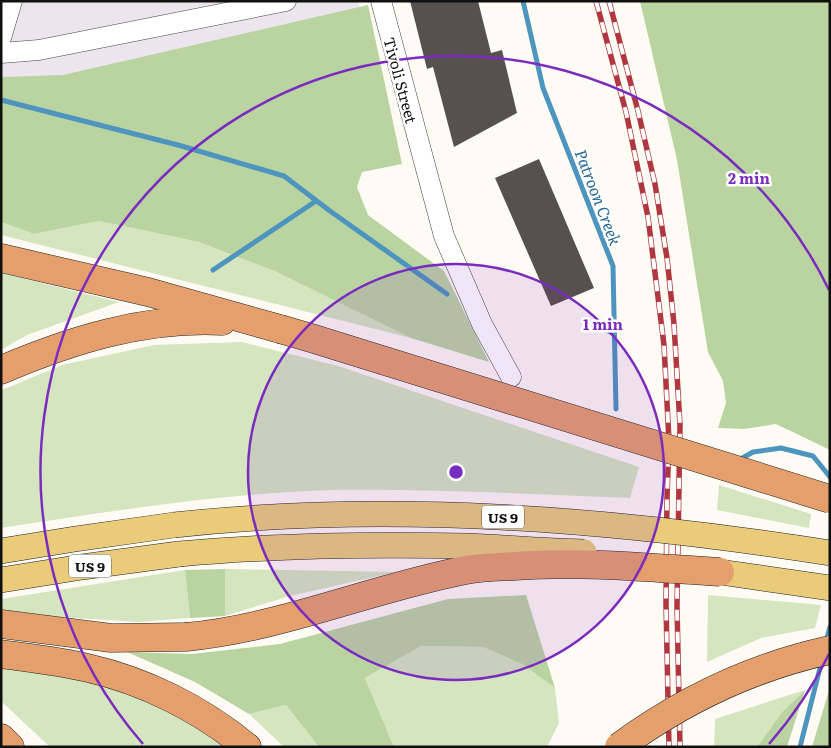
<svg xmlns="http://www.w3.org/2000/svg" width="831" height="748" font-family="Literata,serif">
	<rect width="100%" height="100%" fill="#fefbf4"/>
	<polygon fill="#ece5ed" points="1,1 358,1 392,123 1,84"/>
	<g fill="#d4e5c0">
		<polygon points="99,221 199,242 275,270 411,338 1,235 1,222 34,234"/>
		<polygon points="1,273 119,302 27,335 1,350"/>
		<path d="M242,342L338,366L639,467L630,498C532,494 434,489 335,490C223,493 112,511 1,528L2,390L62,365L154,345Z"/>
		<polygon points="719,485 811,514 809,528 717,510"/>
		<polygon points="225,569 396,572 290,596 225,616"/>
		<polygon points="185,570 190,618 138,622 1,613 1,599"/>
		<polygon points="708,595 821,605 815,628 761,638 707,662"/>
		<polygon points="421,646 483,647 522,664 555,688 559,723 547,747 394,747 365,678"/>
		<polygon points="1,663 128,689 231,747 50,747 1,701"/>
		<polygon points="805,690 782,712 757,747 714,747 715,719"/>
		<polygon points="286,705 319,747 284,747 249,714"/>
	</g>
	<g fill="#bad4a1">
		<polygon points="640,1 830,1 830,450 776,424 744,429 718,428 726,403 723,381 708,352 677,160"/>
		<polygon points="368,5 402,164 362,172 357,187 368,215 444,271 489,362 411,338 275,271 199,242 99,221 34,234 1,222 1,77 63,75"/>
		<polygon points="225,569 225,616 190,618 185,570"/>
		<polygon points="526,595 555,688 522,664 483,647 421,646 365,678 394,747 319,747 286,705 249,714 195,682 127,652 192,654 280,644 448,599"/>
		<polygon points="830,687 830,747 812,747"/>
		<polygon points="805,690 787,747 757,747 782,712"/>
	</g>
	<g fill="none" stroke-linecap="round" stroke-linejoin="round">
		<g stroke="#4d94be" stroke-width="5">
			<polyline points="523,1 543,88 613,266 616,409"/>
			<polyline points="1,100 178,145 284,176 330,211 447,294"/>
			<polyline points="213,270 316,201"/>
			<polyline points="601,327 614,334"/>
			<polyline points="737,461 753,452 781,448 813,456 830,477"/>
			<polyline points="826,642 830,627"/>
			<polyline points="800,747 822,660"/>
		</g>
	</g>
	<g fill="#57514d">
		<polygon points="410,1 478,1 491,53 502,50 517,113 454,147 433,67 427,69"/>
		<polygon points="539,159 594,288 551,306 495,178"/>
	</g>
	<g fill="none" stroke-linecap="round" stroke-linejoin="round">
		<g stroke="#434343" stroke-width="21">
			<g id="minor">
				<polyline points="381,1 444,236 482,324 511,377"/>
				<polyline points="1,38 12,1"/>
				<polyline points="1,53 39,50 286,1"/>
			</g>
		</g>
		<g stroke="#212121" stroke-width="26">
			<g id="major">
				<polyline points="1,551 75,539 174,525"/>
				<polyline points="720,572 830,588"/>
				<polyline points="1,580 82,567 179,554"/>
			</g>
		</g>
		<g stroke="#212121" stroke-width="29">
			<g id="highway">
				<polyline points="1,258 148,292 280,329"/>
				<path d="M1,370C71,340 145,317 222,321"/>
				<polyline points="1,624 111,638 186,637"/>
				<path d="M1,654C30,658 59,661 88,668C145,681 201,709 247,747"/>
				<polyline points="1,738 10,747"/>
			</g>
		</g>
		<use href="#minor" stroke="#fff" stroke-width="20"/>
		<use href="#major" stroke="#e9cb79" stroke-width="25"/>
		<use href="#highway" stroke="#e49f6c" stroke-width="28"/>
		<g stroke="#b03740" stroke-width="5.5">
			<g id="rail">
				<polyline points="596,1 626,112 648,217 664,345 669,441 667,498 666,604 669,747"/>
				<polyline points="609,1 638,111 655,184 667,258 674,324 680,425 677,606 680,747"/>
			</g>
		</g>
		<use href="#rail" stroke="#fff" stroke-width="4" stroke-dasharray="11" stroke-linecap="butt"/>
		<g stroke="#212121" stroke-width="26" stroke-linecap="butt">
			<g id="major-bridge">
				<path d="M174,525C392,501 614,519 830,553"/>
				<path d="M179,554C276,545 373,544 470,546C508,548 546,551 584,552"/>
			</g>
		</g>
		<g stroke="#212121" stroke-width="29" stroke-linecap="butt">
			<g id="highway-bridge">
				<polyline points="280,329 311,338 830,499"/>
				<path d="M186,637C282,628 372,588 466,570C482,567 499,567 515,566C583,561 651,568 720,572"/>
				<path d="M619,747C683,700 752,667 830,650"/>
			</g>
		</g>
		<use href="#major-bridge" stroke="#e9cb79" stroke-width="25"/>
		<use href="#highway-bridge" stroke="#e49f6c" stroke-width="28"/>
	</g>
	<circle cx="456" cy="472" r="208" fill="#7b2cbf" fill-opacity=".12"/>
	<g fill="none" stroke="#7b2cbf" stroke-width="2.5">
		<circle cx="456" cy="472" r="208"/>
		<path d="M829 654A415 415 0 0 1 769 744M143 744A415 415 0 1 1 829 290"/>
	</g>
	<g text-anchor="middle" dominant-baseline="central" stroke-width="5" stroke-linejoin="round" paint-order="stroke">
		<g fill="#fff" stroke="#585858" stroke-width="1">
			<rect x="482" y="505.5" width="42" height="23" rx="4"/>
			<rect x="69" y="554.5" width="42" height="23" rx="4"/>
		</g>
		<g font-size="14" font-weight="bold" fill="#101010">
			<text x="503" y="517">US 9</text>
			<text x="90" y="566">US 9</text>
		</g>
		<g font-size="15" fill="#101010" stroke="#fff">
			<text transform="translate(401 80) rotate(75)">Tivoli Street</text>
		</g>
		<g font-size="16" font-style="italic" fill="#266794" stroke="#fff">
			<text transform="translate(599 197) rotate(69)">Patroon Creek</text>
		</g>
	</g>
	<circle cx="456" cy="472" r="8" fill="#7b2cbf" stroke="#fff" stroke-width="2.5"/>
	<g font-size="15" text-anchor="middle" font-weight="bold" fill="#7b2cbf" stroke="#fff" stroke-width="5" stroke-linejoin="round" paint-order="stroke">
		<text x="749" y="184">2 min</text>
		<text x="603" y="330">1 min</text>
	</g>
	<rect width="831" height="748" fill="none" stroke="#101010" stroke-width="5"/>
</svg>
